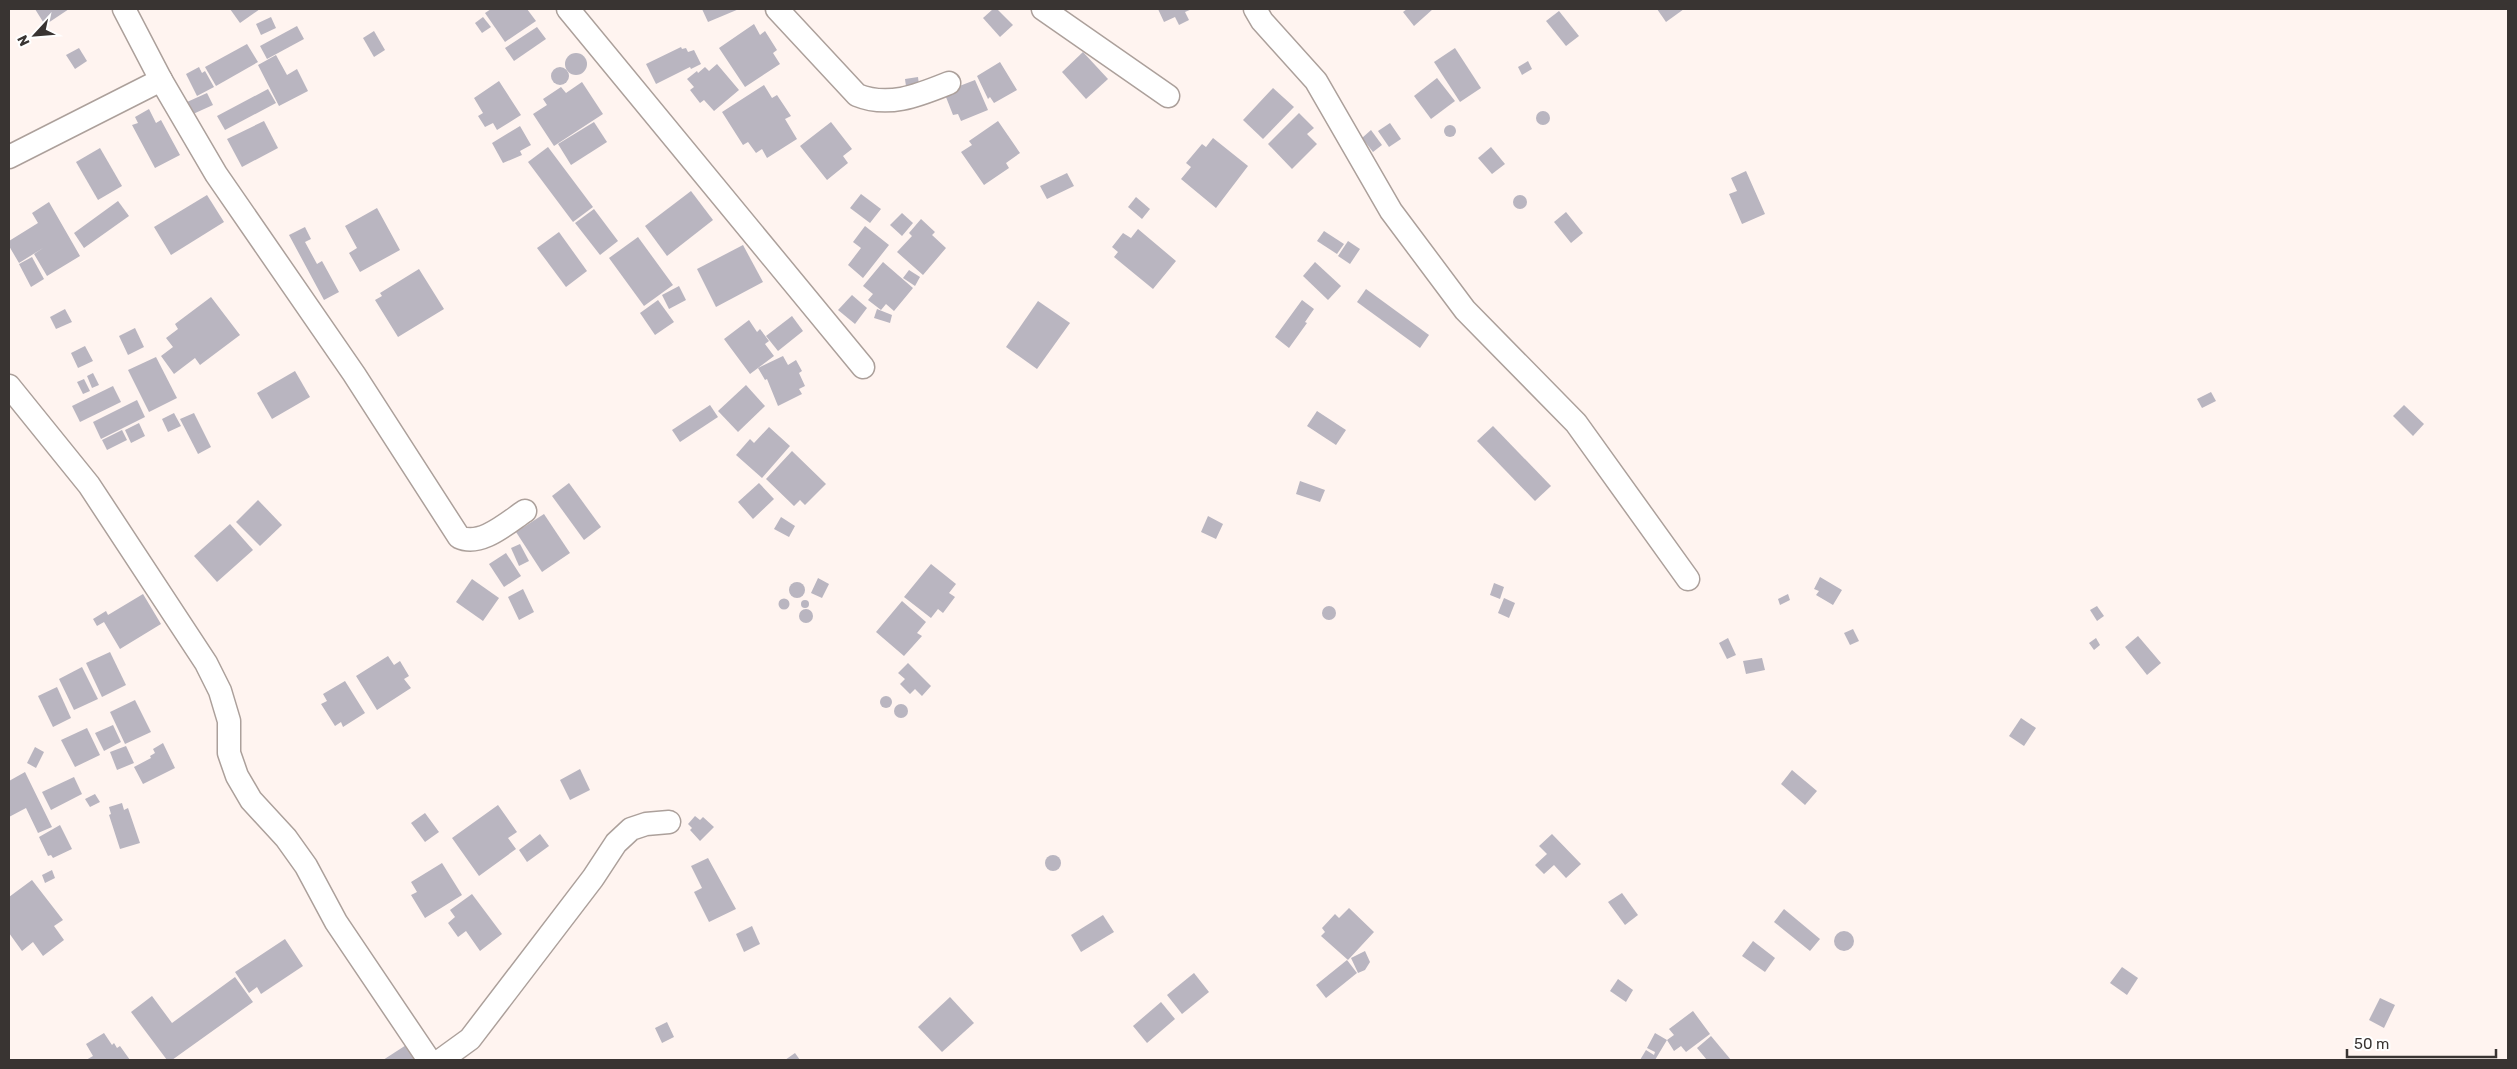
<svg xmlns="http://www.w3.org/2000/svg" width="2517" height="1069" font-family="Rubik,sans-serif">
	<rect width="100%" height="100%" fill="#fff4f0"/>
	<g fill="#b9b5c0">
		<polygon points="35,9 69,9 45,25"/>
		<polygon points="230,9 260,9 240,23"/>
		<polygon points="491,9 527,9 536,21 505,42 485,13"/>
		<polygon points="702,9 739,9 708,22"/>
		<polygon points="993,9 997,9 1013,25 1000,37 983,18"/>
		<polygon points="1158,9 1192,9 1185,12 1189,20 1179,25 1175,17 1164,22"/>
		<polygon points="1407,9 1433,9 1414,26 1403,12"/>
		<polygon points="1657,9 1684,9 1666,22"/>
		<polygon points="1559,11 1579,36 1566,46 1546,21"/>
		<polygon points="271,17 276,28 261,35 256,24"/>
		<polygon points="483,17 491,27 482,33 475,23"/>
		<polygon points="754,24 760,35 765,31 777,50 773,53 780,64 745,87 719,48"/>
		<polygon points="297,26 304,39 267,59 260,46"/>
		<polygon points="537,27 546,39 514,61 505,48"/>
		<polygon points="374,31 385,50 374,57 363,38"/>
		<polygon points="247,44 258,62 216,86 205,67"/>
		<polygon points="681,47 682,49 686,48 688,52 694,50 701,64 691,69 690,67 656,84 646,64"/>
		<polygon points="79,48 87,61 75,69 66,55"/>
		<polygon points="1455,48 1481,88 1460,102 1434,62"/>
		<polygon points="1083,52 1108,79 1086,99 1062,72"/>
		<circle cx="576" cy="64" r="11"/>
		<polygon points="276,55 287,75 297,69 308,91 279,106 258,65"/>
		<polygon points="1528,61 1532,69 1522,75 1518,67"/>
		<polygon points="1000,62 1017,90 994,103 990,97 988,99 977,76"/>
		<polygon points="717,64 739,90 714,111 704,100 700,103 690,90 694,87 687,79 697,71 698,73 705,67 709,71"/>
		<polygon points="199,67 202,73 205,71 214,87 197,96 186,74"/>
		<circle cx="560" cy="76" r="9"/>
		<polygon points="918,77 920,92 907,94 905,79"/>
		<polygon points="1437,78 1455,101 1431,119 1414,96"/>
		<polygon points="975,80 988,110 961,121 958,114 953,115 944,92"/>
		<polygon points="499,81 521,115 497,130 493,123 485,127 478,116 483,113 474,98"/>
		<polygon points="582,82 603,114 554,146 533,114 547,105 543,99 561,87 566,93"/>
		<polygon points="764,85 772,98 777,95 791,116 785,119 797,139 767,158 762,149 756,153 748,142 743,145 722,112"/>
		<polygon points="1273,88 1294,107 1263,139 1243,120"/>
		<polygon points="268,89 276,103 225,130 217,116"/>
		<polygon points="207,93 213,105 193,114 187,102"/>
		<polygon points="149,109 156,123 161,120 180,155 155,168 132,125 138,123 135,117"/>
		<circle cx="1543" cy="118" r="7"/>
		<polygon points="1299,113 1314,128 1307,134 1317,144 1292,169 1268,144"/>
		<polygon points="264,121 278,148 242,167 227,139"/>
		<polygon points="998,121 1020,153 1006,163 1009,168 984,185 961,152 972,145 969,141"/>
		<polygon points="594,122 607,142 571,165 558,144"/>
		<polygon points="831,122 852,149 843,156 848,163 827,180 800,146"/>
		<polygon points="1390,123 1401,139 1389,147 1378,131"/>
		<circle cx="1450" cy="131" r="6"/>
		<polygon points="520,126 531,145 520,151 522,155 503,163 492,143"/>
		<polygon points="1371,130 1382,145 1373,152 1362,138"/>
		<polygon points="1213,138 1248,166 1216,208 1181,179 1191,167 1186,163 1202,144 1206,147"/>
		<polygon points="548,147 593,207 573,222 528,162"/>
		<polygon points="1491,147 1505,164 1492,174 1478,158"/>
		<polygon points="100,148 122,186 98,200 76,162"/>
		<polygon points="1746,171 1765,214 1742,224 1729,194 1737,191 1731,178"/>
		<polygon points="1067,173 1074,186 1047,199 1040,186"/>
		<polygon points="691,191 713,220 667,256 645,226"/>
		<polygon points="861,194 881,209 870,223 850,208"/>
		<circle cx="1520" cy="202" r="7"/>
		<polygon points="207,195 224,222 171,255 154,227"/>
		<polygon points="1136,197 1150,209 1142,219 1128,207"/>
		<polygon points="118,201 129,216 84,248 74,233"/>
		<polygon points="49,202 80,256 47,276 34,254 43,248 19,263 9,246 9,241 38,223 32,213"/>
		<polygon points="377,208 400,250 360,272 349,253 357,248 345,226"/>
		<polygon points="594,209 618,241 600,255 575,223"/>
		<polygon points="1566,212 1583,233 1571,243 1554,222"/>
		<polygon points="902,213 913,223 902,236 890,225"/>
		<polygon points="921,219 935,232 932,235 946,248 923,275 897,252 912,236 909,233"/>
		<polygon points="865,226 889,245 863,278 848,265 861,248 853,242"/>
		<polygon points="305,227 311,239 305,242 317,264 322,261 339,292 324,300 289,235"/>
		<polygon points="1138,229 1176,261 1153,289 1114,257 1118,252 1112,247 1123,233 1131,238"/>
		<polygon points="1324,231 1344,244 1337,254 1317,241"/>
		<polygon points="559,232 587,271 566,287 537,248"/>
		<polygon points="638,237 673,285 644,306 609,258"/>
		<polygon points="1348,241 1360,249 1350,264 1338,256"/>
		<polygon points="743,245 763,282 716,307 697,269"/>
		<polygon points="32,257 44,279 31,287 19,264"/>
		<polygon points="883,262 913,288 894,311 886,304 881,310 868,300 873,294 863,286"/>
		<polygon points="1315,262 1341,286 1328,300 1303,276"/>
		<polygon points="419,269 444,309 398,337 375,300 382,296 380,293"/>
		<polygon points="909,270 920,277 915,286 903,278"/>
		<polygon points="679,286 686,300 669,309 662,295"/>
		<polygon points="1366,289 1429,335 1420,348 1357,302"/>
		<polygon points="852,295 867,308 855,324 838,310"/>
		<polygon points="211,297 240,335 200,365 195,358 174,374 161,356 173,347 166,338 178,329 175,324"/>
		<polygon points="658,300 674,322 655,335 640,313"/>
		<polygon points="1302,300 1314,309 1305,322 1307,323 1289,348 1275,337"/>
		<polygon points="1038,301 1070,323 1037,369 1006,347"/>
		<polygon points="65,309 72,322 56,329 50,317"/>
		<polygon points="877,309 892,315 890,323 874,318"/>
		<polygon points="792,316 803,331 778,351 766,336"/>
		<polygon points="749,320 757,332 760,329 769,341 765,344 774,356 750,374 724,339"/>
		<polygon points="135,328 144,347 128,355 119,336"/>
		<polygon points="85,346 93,361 78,368 71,353"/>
		<polygon points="783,356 788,365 796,360 802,371 799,373 805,386 799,389 802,394 778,406 767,379 765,380 758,368"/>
		<polygon points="156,357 177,398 149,412 128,370"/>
		<polygon points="295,371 310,397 272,419 257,393"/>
		<polygon points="93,373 99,385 92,388 87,376"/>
		<polygon points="84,379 90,391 83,394 77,382"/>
		<polygon points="746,385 765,406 738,432 718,411"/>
		<polygon points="113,386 121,402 80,422 72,406"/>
		<polygon points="2211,392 2216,401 2202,408 2197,399"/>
		<polygon points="137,400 145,417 101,439 93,422"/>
		<polygon points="710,405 718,417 680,442 672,430"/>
		<polygon points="2404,405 2424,424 2413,436 2393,416"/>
		<polygon points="1317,411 1346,430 1336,445 1307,426"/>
		<polygon points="174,413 181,426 168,432 162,419"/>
		<polygon points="194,413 211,447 198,454 180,419"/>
		<polygon points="139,423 145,436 131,443 125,430"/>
		<polygon points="1493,426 1551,486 1535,501 1477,441"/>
		<polygon points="769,427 790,446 762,478 736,455 750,439 754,443"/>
		<polygon points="122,430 127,440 107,450 102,440"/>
		<polygon points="792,451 826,484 805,505 800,500 794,506 766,479"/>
		<polygon points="1300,481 1325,490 1320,502 1296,494"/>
		<polygon points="569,483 601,527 584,540 552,496"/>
		<polygon points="759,483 774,499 753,519 738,502"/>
		<polygon points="258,500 282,525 260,546 236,522"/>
		<polygon points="544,514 570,553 542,572 516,532"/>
		<polygon points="1208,516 1223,524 1216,539 1201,532"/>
		<polygon points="781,517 795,526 789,537 774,529"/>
		<polygon points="230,524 253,550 217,582 194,556"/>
		<polygon points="520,544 529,561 519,566 511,548"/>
		<polygon points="506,553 521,576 504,587 489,564"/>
		<polygon points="931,564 956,584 949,593 955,597 943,613 938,609 931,618 904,597"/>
		<polygon points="1820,577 1842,590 1833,605 1816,595 1819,591 1814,589"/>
		<polygon points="818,578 829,584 822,598 811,593"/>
		<polygon points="472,579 499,598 483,621 456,602"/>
		<circle cx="797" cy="590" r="8"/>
		<polygon points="1494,583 1504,587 1500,599 1490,595"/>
		<polygon points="523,589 534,612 519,620 508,597"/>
		<polygon points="143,594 161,624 120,649 104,622 97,626 93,619 106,611 108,615"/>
		<polygon points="1788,594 1790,600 1780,605 1778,599"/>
		<polygon points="1504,598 1515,603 1509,618 1498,613"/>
		<circle cx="784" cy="604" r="5.5"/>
		<circle cx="805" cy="604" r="4"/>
		<polygon points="902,601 926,622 917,633 922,636 904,656 876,632"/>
		<circle cx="1329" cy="613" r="7"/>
		<polygon points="2097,606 2104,616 2097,621 2090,610"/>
		<circle cx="806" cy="616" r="7"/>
		<polygon points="1853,629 1859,641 1850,645 1844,633"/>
		<polygon points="2138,636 2161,663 2147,675 2125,647"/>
		<polygon points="1728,638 1736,655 1727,659 1719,643"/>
		<polygon points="2096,638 2100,645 2094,650 2089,643"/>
		<polygon points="110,652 126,685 102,697 86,663"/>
		<polygon points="388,656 394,665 400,661 409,676 404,679 411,688 377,710 356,676"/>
		<polygon points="1762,658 1765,670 1746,674 1743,661"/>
		<polygon points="908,663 931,686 922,696 915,689 910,694 900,684 905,679 898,673"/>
		<polygon points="82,667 98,699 74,710 59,679"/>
		<polygon points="345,681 365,713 343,727 341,722 335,726 321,704 327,701 323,694"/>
		<polygon points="57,687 71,718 53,727 38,696"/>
		<circle cx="886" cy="702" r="6"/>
		<polygon points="135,700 151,732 125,744 110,712"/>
		<circle cx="901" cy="711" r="7"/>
		<polygon points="2021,718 2036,728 2024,746 2009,736"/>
		<polygon points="113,725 121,742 104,751 95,733"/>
		<polygon points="87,728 100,755 75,767 61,740"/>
		<polygon points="163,743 175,768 143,784 134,767 151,758 150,756 155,753 153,749"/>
		<polygon points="126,746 134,763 117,770 110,752"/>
		<polygon points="35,747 44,752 36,768 27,763"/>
		<polygon points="580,769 590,790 570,800 560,780"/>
		<polygon points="1792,770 1817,791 1805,805 1781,784"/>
		<polygon points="25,772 52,827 38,833 26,808 9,817 9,781"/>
		<polygon points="74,777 82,794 51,810 42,792"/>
		<polygon points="95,794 100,802 90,807 85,799"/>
		<polygon points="122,803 124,810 128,808 140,843 120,849 109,815 111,814 109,807"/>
		<polygon points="498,805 517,832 508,838 516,849 479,876 452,838"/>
		<polygon points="425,813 439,832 425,842 411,823"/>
		<polygon points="695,816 700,820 703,817 714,827 700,841 690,830 692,828 688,824"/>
		<polygon points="60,825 72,849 53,858 51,855 48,856 39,837"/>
		<polygon points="540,834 549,846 527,862 519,850"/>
		<polygon points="1552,834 1581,864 1566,878 1554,865 1544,874 1535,865 1547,854 1539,846"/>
		<circle cx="1053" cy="863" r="8"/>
		<polygon points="708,858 736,909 709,922 694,892 702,888 691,866"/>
		<polygon points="442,863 462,895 425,918 411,895 417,892 411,882"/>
		<polygon points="52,870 55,878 45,883 42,875"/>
		<polygon points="32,880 63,920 54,926 64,940 43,956 33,942 22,951 9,933 9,897"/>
		<polygon points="1622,893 1638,915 1625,925 1608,902"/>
		<polygon points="472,894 502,934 480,951 466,931 458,937 448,923 455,917 450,910"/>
		<polygon points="1349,908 1374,932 1348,960 1321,936 1325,932 1322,928 1335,914 1339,918"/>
		<polygon points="1784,909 1820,939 1810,951 1774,922"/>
		<polygon points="1103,915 1114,932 1081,952 1071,935"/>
		<polygon points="752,926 760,944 744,952 736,934"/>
		<circle cx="1844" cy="941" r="10"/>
		<polygon points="285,939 303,966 261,994 257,987 249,993 235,972"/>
		<polygon points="1753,941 1775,958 1765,972 1742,956"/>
		<polygon points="1365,951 1370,962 1365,970 1358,973 1351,958"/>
		<polygon points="1347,960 1357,973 1326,998 1316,985"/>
		<polygon points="2122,967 2138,978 2127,995 2110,983"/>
		<polygon points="1194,973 1209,992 1182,1014 1167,995"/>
		<polygon points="235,977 253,1002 172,1060 167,1060 131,1012 152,996 172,1023"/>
		<polygon points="1618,979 1633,990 1626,1002 1610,991"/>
		<polygon points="950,997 974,1023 942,1052 918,1027"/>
		<polygon points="2380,998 2395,1005 2384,1028 2369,1020"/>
		<polygon points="1161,1002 1175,1019 1147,1043 1133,1026"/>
		<polygon points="1693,1011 1710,1034 1686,1052 1681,1046 1674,1051 1667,1040 1674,1035 1669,1029"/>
		<polygon points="667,1022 674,1037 662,1043 655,1028"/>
		<polygon points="104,1033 112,1045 114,1043 117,1048 120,1046 130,1060 86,1060 93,1056 86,1044"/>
		<polygon points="1655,1033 1667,1040 1655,1060 1640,1060 1646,1050 1654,1055 1655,1052 1647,1048"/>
		<polygon points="1711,1036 1731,1060 1707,1060 1697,1048"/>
		<polygon points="414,1040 427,1060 383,1060"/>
		<polygon points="795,1053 800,1060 785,1060"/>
	</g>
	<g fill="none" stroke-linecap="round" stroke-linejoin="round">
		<g stroke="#aca09b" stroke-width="25">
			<g id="minor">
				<path d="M124,9L161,80L216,174L354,374L459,537C481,547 507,523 525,511"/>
				<polyline points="568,9 863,367"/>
				<path d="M777,9L857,95C889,108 919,95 949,83"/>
				<polyline points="1043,9 1168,96"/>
				<polyline points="1255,9 1262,21 1316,81 1391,211 1465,310 1576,423 1688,579"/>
				<polyline points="9,157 161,80"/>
				<polyline points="9,386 89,485 206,663 220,691 229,721 229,753 237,776 251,800 286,838 306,866 336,922 429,1060"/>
				<polyline points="441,1060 470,1039 593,878 616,843 631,829 646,824 669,822"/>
			</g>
		</g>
		<use href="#minor" stroke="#fff" stroke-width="22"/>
	</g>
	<rect width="2517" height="1069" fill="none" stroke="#393432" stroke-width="20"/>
	<g transform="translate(35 35) rotate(244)" stroke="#ffffff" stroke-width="4" paint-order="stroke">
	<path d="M0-4L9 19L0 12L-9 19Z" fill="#393432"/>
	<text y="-8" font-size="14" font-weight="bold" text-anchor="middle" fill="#393432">N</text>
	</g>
	<path d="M2347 1049v8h149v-8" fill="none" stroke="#393432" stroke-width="2.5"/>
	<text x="2354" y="1049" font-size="15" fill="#393432" stroke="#ffffff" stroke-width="4" paint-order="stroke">50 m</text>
</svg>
